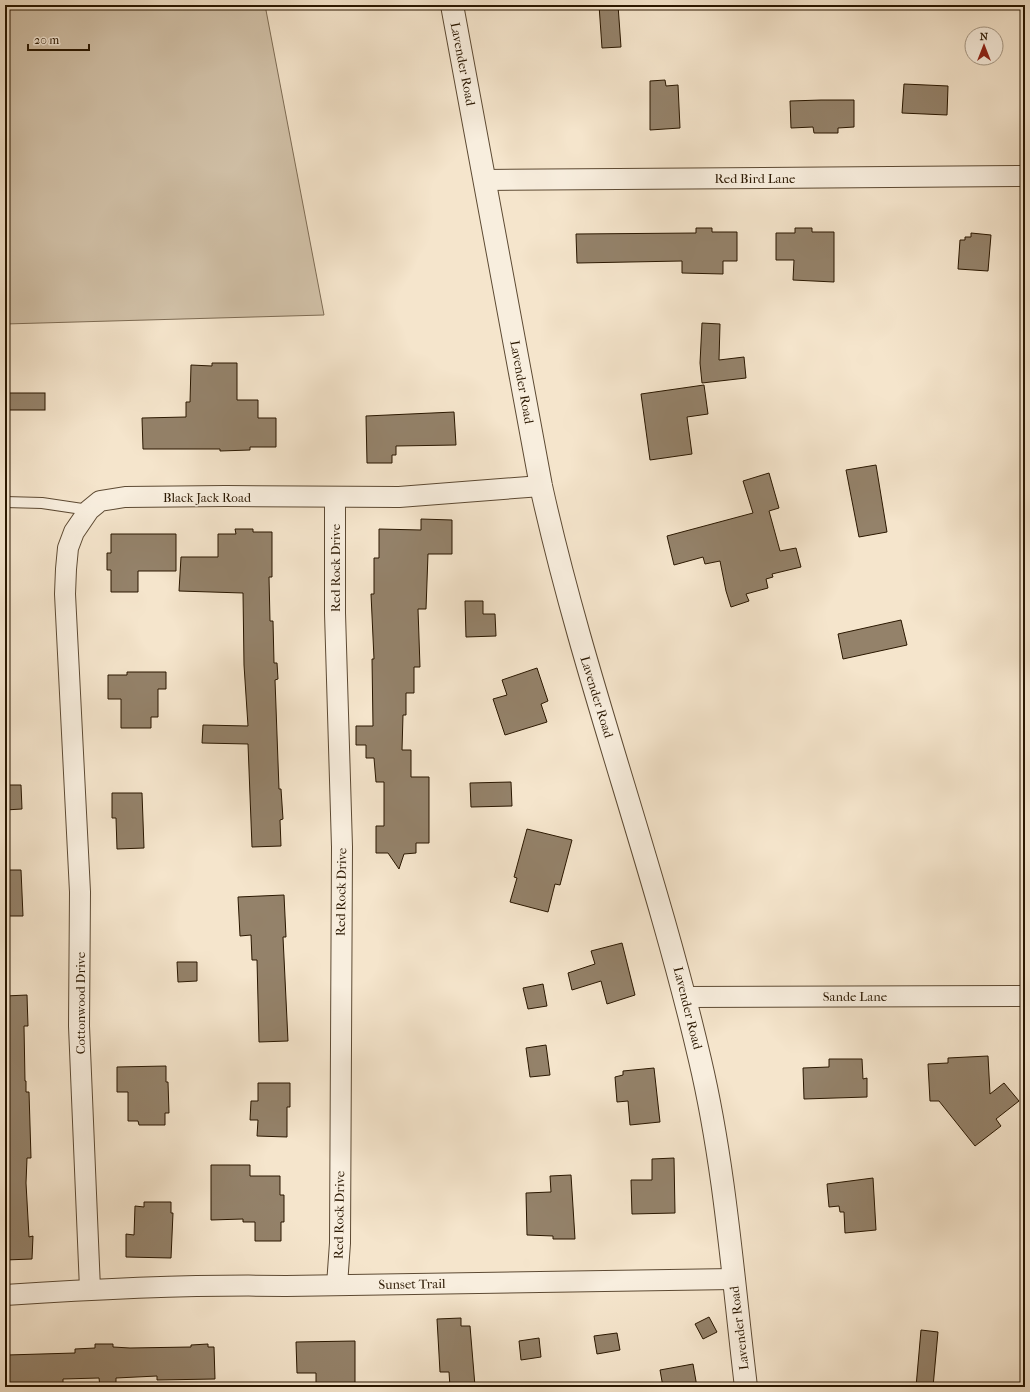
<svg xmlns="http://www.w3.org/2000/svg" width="1030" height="1392" font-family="'IM FELL French Canon',serif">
	<rect width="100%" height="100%" fill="#f5e5cc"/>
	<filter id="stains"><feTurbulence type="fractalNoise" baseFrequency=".005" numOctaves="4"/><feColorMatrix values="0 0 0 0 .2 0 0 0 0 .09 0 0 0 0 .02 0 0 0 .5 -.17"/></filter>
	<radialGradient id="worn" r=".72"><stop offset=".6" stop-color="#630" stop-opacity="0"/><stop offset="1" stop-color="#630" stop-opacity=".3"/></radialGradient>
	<polygon fill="#d2c2a9" stroke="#7e6c54" points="5,5 265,5 324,315 5,324"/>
	<g fill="#94826a" stroke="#2a1700">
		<polygon points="599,5 618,5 621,47 602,48"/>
		<polygon points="665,80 666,86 678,85 680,128 650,130 650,81"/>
		<polygon points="904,84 948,86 947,115 902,113"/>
		<polygon points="821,100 854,100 854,127 838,128 838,133 814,133 813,127 791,128 790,101"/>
		<polygon points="696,228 712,228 712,232 737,232 737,261 723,261 723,274 682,273 682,261 577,263 576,234 696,233"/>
		<polygon points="795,228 812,228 812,232 834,232 834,282 793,280 794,260 776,260 776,233 795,233"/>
		<polygon points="971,233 991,235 988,271 958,269 960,240 965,240 965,237 971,237"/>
		<polygon points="702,323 720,324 719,360 744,357 746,378 702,383 700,363"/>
		<polygon points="212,363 237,363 237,400 258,400 258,418 276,418 276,447 250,447 250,450 220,451 220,449 143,449 142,418 186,417 186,402 190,402 191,365 212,366"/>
		<polygon points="704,385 708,414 687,417 692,454 650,460 641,394"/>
		<rect x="5" y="393" width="40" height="17"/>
		<polygon points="454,412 456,445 396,446 396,455 392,455 392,463 367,463 366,416"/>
		<polygon points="876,465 887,532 859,537 846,470"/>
		<polygon points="769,473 779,508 769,511 780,551 796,548 801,567 772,574 773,577 766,579 768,588 746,594 749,601 731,607 726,591 720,561 705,564 703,557 674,565 667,536 753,513 743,481"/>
		<polygon points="421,519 452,520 452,554 428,554 426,609 418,609 420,667 414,667 414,693 406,693 406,715 403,715 402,750 411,750 411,777 429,777 429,843 416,843 416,853 404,854 399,869 388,853 376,853 376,826 384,826 384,782 376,782 374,758 366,758 366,745 356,745 356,726 373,726 372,659 374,659 371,594 374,594 374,558 379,558 379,529 421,530"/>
		<polygon points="235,529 253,529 253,532 272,532 272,577 269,577 270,621 273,621 274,663 277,663 278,679 275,680 279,789 281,789 283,819 280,820 281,846 252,847 248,744 202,743 203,725 248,726 244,665 243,593 179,591 181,557 218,557 218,534 236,534"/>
		<polygon points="111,534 176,534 176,571 138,571 138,592 111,592 111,570 107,570 107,553 111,553"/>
		<polygon points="465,601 483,601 483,614 495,614 496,636 466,637"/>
		<polygon points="901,620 907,645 843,659 838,634"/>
		<polygon points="537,668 548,701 541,704 547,722 505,735 493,699 507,695 502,680"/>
		<polygon points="127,672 166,672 166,689 158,689 158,717 151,717 151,728 121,728 121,699 108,699 108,675 127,675"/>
		<polygon points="511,782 512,806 471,807 470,783"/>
		<polygon points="5,785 21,785 22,809 5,810"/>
		<polygon points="112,793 142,793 144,848 117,849 116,818 112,818"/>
		<polygon points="527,829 572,840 560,885 555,884 548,912 510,902 517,878 514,877"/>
		<polygon points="5,870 21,870 23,916 5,916"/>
		<polygon points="284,895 286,937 283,937 288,1041 259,1042 257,960 252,960 251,935 240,936 238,897"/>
		<polygon points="622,943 635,995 607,1004 601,981 572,990 568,973 595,964 591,951"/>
		<polygon points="177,962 197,962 197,981 178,982"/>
		<polygon points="543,984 547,1006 528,1009 523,988"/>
		<polygon points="27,995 28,1026 24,1026 25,1081 26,1081 26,1092 29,1092 31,1158 27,1158 26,1183 29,1237 33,1236 32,1259 5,1260 5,996"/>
		<polygon points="546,1045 550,1075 530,1077 526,1048"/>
		<polygon points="988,1056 990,1094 1004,1083 1019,1101 996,1119 1001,1126 975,1146 939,1101 930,1101 928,1064 948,1063 948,1058"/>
		<polygon points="829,1059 862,1059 863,1079 867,1078 867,1097 804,1099 803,1068 829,1067"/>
		<polygon points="166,1066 166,1082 168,1082 169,1113 165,1113 165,1125 139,1125 138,1121 128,1121 128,1092 117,1092 117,1067"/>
		<polygon points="654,1068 660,1122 630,1125 628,1101 617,1102 615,1077 623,1075 623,1071"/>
		<polygon points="258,1083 290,1083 290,1107 287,1107 287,1137 257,1136 258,1120 250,1120 251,1101 258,1101"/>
		<polygon points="674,1158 675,1213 632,1214 631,1180 652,1180 652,1159"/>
		<polygon points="211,1165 250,1165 250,1176 280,1176 280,1195 284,1195 284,1222 281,1222 281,1241 255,1241 255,1222 243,1222 243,1219 211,1220"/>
		<polygon points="571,1175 575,1239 553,1239 553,1236 527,1235 526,1193 551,1192 550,1176"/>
		<polygon points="873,1178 876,1230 845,1233 844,1212 840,1212 839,1206 829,1207 827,1184"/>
		<polygon points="144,1202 171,1202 171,1213 173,1213 171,1258 126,1257 126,1234 134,1235 135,1206 144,1207"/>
		<polygon points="709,1317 717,1332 703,1339 695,1324"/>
		<polygon points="461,1318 461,1326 470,1326 475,1386 450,1387 449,1372 440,1372 437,1319"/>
		<polygon points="921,1330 938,1332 933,1387 916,1387"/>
		<polygon points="617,1333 620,1350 597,1354 594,1336"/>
		<polygon points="539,1338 541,1357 521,1360 519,1341"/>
		<polygon points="355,1341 355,1385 316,1385 316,1373 297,1373 296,1342"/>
		<polygon points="95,1344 113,1344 113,1347 130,1348 191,1347 191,1345 208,1344 208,1347 214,1347 215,1379 157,1380 157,1376 116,1378 116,1387 100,1387 99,1378 63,1379 63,1387 7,1387 7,1355 75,1353 75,1349 95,1348"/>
		<polygon points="693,1364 697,1387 663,1387 660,1370"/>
	</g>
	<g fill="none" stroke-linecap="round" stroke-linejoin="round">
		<g stroke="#5d4a33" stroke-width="12">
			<polyline id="service" points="5,502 42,503 89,510"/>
		</g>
		<g stroke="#5d4a33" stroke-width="22">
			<g id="minor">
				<polyline points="485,180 1025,176"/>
				<polyline points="335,498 335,613 342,847 340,1243 337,1285"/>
				<polyline points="685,997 1025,996"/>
				<polyline points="90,1289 79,1026 80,892 65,594 66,569 68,548 74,532 89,510 100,501 125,497 226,496 399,497 541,486"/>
				<path d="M5,1295C98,1289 192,1284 286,1286L733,1279"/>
			</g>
		</g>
		<g stroke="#5d4a33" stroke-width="24">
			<path id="tertiary" d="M452,5L541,486C584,680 655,866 700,1060C725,1166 733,1279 746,1387"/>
		</g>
		<use href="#service" stroke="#f8eede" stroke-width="10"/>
		<use href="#minor" stroke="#f8eede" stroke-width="20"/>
		<use href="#tertiary" stroke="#f8eede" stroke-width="22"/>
	</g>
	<g text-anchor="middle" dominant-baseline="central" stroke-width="3" stroke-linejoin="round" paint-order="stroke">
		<g font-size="13" fill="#2a1700" stroke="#f8eede">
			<text transform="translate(463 64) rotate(79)">Lavender Road</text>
			<text x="755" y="178">Red Bird Lane</text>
			<text transform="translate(522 382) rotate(80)">Lavender Road</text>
			<text x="207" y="497">Black Jack Road</text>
			<text transform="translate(335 568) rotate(-90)">Red Rock Drive</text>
			<text transform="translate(597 697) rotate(73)">Lavender Road</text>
			<text transform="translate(341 892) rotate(-89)">Red Rock Drive</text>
			<text x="855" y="996">Sande Lane</text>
			<text transform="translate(80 1003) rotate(-90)">Cottonwood Drive</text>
			<text transform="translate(688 1008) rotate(76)">Lavender Road</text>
			<text transform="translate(339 1215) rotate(-89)">Red Rock Drive</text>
			<text transform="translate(412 1284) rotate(-1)">Sunset Trail</text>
			<text transform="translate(739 1328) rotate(-97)">Lavender Road</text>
		</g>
	</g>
	<rect width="1030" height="1392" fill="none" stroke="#f5e5cc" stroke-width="20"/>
	<rect x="6" y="6" width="1018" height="1380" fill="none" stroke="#2a1700" stroke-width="2"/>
	<rect x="10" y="10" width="1010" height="1372" fill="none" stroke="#2a1700"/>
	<g transform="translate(984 46)"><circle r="19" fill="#f8eede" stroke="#a69885"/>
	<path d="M0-3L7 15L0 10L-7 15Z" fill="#8f2418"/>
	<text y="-6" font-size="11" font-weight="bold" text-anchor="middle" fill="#2a1700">N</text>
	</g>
	<path d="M28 44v6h61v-6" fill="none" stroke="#2a1700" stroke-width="2"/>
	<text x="34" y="44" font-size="12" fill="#2a1700" stroke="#f8eede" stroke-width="3" paint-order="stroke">20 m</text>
	<rect width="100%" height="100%" filter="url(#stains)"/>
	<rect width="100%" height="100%" fill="url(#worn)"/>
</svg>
